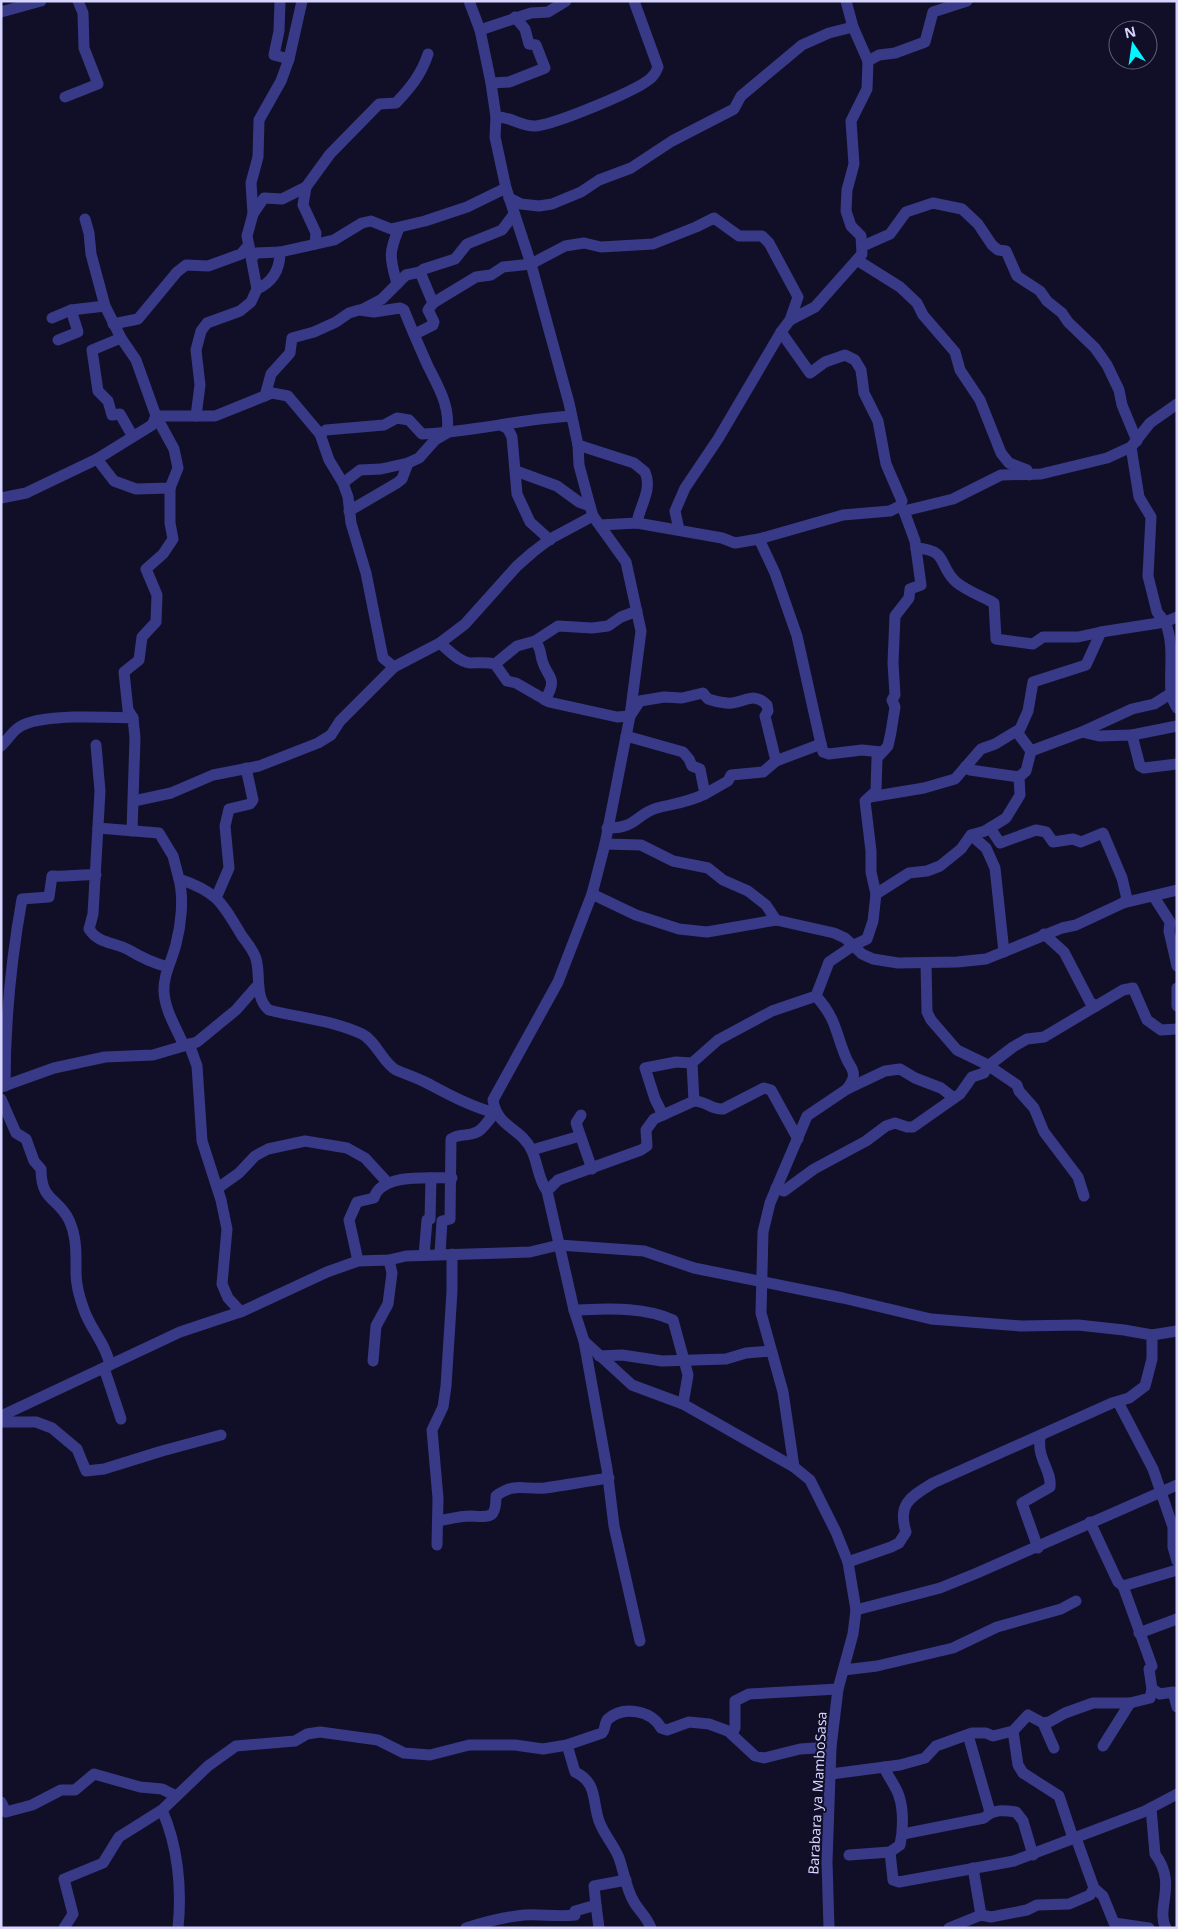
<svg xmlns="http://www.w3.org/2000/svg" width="1178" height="1929" font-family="'Noto Sans',sans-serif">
	<rect width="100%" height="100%" fill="#110f27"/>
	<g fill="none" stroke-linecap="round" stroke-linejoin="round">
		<g stroke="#383a88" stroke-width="11">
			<polyline points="280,1 279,31 274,55 289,59"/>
			<path d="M469,1L480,30L491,83L496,117L495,137L506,188L531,264L569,403L578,445L579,465L590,506L593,516L626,562L641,631L630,716L605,844L592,894L558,982L493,1100C497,1128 522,1128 532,1151C538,1164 538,1179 547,1191L574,1310L584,1341L632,1385L683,1404L794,1467L810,1480L836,1532L848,1562L856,1610L853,1634L838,1689L831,1747L827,1862L829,1928"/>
			<polyline points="846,1 853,27 868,61"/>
			<polyline points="1,12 41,1"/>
			<polyline points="480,30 531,13 548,12 566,1"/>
			<polyline points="491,83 509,82 545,68 536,45 529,44 525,29 515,17"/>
			<polyline points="65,97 98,84 84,48 83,13 78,1"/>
			<path d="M496,117C510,116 521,127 536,126C555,124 640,90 652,77C655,74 657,70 658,67L634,1"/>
			<polyline points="509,198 521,204 539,206 552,204 581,192 599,180 631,168 672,141 734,109 741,96 802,45 829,33 853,27"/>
			<polyline points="253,214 264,198 282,199 306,187"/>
			<polyline points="85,219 89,233 91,254 105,306 121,338 136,360 156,416 174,449 178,468 170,488 136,489 114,481 97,459"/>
			<path d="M315,244L316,233L303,205L306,187L330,154L379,104L396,103C411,87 421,75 428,54"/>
			<polyline points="863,246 890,234 906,212 933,203 962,209 978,224 992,245 998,250 1006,251 1017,276 1040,291 1047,301 1062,313 1068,322 1095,348 1107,365 1119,390 1122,405 1137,441"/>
			<polyline points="252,258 256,253 280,252 334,240 362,223 371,221 391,229 425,221 467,207 506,188"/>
			<polyline points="857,260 900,287 917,303 923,315 955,352 960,370 980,400 1001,453 1009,463 1027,470 1029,475"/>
			<polyline points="420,272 424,269 455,259 467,244 502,230 514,214"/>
			<polyline points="397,284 406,275 420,272 433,303 428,310 434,322 433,325 415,334"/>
			<path d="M257,289C273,282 280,269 280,252"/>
			<polyline points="433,303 476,277 491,275 503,267 531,264 565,246 584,243 601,247 653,244 696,227 714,218 739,236 762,236 769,243 798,297 790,320"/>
			<path d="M363,309L382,299L397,284C390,258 388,254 399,228"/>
			<polyline points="52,318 71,310 105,306"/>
			<polyline points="113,324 138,319 177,272 186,265 208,266 241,254 249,245"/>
			<polyline points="781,332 810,373 825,362 845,355 855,360 861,370 864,393 878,421 886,464 902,501 900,506"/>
			<polyline points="121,338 92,350 98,391 108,401 112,415 120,414 132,435"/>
			<polyline points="58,340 78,332 71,310"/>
			<path d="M265,396L271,374L290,353L292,338L314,332L336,322L349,313L359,310L374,312L400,308L404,310C411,328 419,346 427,364C438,387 451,406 447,433L435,440L419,458L408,463L381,469L360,470L343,483"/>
			<polyline points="196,416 200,385 196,350 201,331 207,323 240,311 251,302 257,289 247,236 253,214 251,183 258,157 259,120 281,81 289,59 302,1"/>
			<polyline points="501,425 508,429 512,437 517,494 530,522 550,540"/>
			<path d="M320,434L326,430L384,425L397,418L409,420L422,434C472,432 521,419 571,416"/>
			<path d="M578,445L634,463L645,472C653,490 639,507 637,523"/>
			<polyline points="1131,447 1139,497 1151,517 1148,576 1157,612 1165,622"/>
			<polyline points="516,471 557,486 579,502 590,506"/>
			<polyline points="1,498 26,493 97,459 152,425 156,416 215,416 272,393 288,396 320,434 329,460 343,483 348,497 351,523 366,573 383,658 394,667"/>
			<polyline points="349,511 397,483 402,479 408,463"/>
			<polyline points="600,525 637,523 722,538 735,543 759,539 843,515 890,511 900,506 904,511 953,499 1001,475 1041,474 1107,458 1131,447 1150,423 1177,404"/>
			<polyline points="679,530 675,511 685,488 718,439 781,332 790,320 815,307 862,254 861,236 851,226 846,211 847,190 854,164 851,121 867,89 868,61 879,55 895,53 925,42 933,12 967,1"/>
			<path d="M916,548C949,550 938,566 956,582C967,591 981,596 994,603L996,639L1033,644L1043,637H1078L1101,632"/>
			<path d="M1177,617L1165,622C1175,644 1169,671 1171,693C1171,698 1175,704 1177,708"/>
			<polyline points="535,641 558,626 592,628 608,626 621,617 637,611"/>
			<path d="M440,643C448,650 459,662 470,663C479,663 486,662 495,664L507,681L516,683L549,702L617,717L630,716L640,701L664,697L682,698L703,693L708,699C715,701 724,704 732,703C746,701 755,692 767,705L768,711L765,716L776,761"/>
			<path d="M495,664L517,646L535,641C541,648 540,652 542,660C547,679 559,676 545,700"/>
			<polyline points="133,718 128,710 124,672 139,660 142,637 156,622 157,595 146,569 163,554 173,539 170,523 170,488"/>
			<polyline points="1082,732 1132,709 1154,704 1170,694"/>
			<polyline points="1132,735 1177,726"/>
			<polyline points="821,744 823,752 829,754 862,750 881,752"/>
			<path d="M96,745L100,791L93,914L89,929C98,944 115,942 129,950C142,958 153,963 168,967"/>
			<path d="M1,746C9,739 13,729 23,725C47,714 106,717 133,718L135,738L132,831"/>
			<polyline points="1031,751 1082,732 1099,736 1132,735 1140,766 1144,768 1177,764"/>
			<polyline points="966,766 970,770 1019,777"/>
			<polyline points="705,794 728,781 731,775 763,772 776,761 821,744 797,636 775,573 759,539"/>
			<polyline points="870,797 924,788 955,779 981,749 995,744 1020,729 1028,711 1033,682 1086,665 1101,632 1165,622"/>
			<polyline points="134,801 171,793 213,775 259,766 318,743 331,735 340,721 394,667 440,643 465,624 517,566 533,552 550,539 593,516"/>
			<path d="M98,828L159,833L173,856L179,879C218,892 222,903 242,936C247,943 254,951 256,959C261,975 254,998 269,1010C300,1018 332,1020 362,1034C376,1041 383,1063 396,1070C405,1074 415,1077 425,1082C448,1094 469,1106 495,1113"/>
			<path d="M607,828C636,829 636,814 657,808C673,804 689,802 705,794L700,769L692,766L689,759L683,752L626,736"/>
			<polyline points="990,828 1000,843 1036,830 1046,832 1053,842 1073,839 1081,842 1103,833 1122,878 1127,899 1123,903"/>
			<polyline points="971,835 986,848 995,868 1004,952"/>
			<polyline points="605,844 641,845 673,861 708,868 723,880 748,891 766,905 776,920 834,933 845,938 862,954 873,959 898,963 957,962 986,959 1062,928 1076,925 1123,903 1177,890"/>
			<path d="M179,879C184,899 181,925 176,944C172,961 163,975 164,992C165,1011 177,1029 184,1046"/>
			<polyline points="592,894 636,915 679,929 707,932 776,920"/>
			<polyline points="876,894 909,873 927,871 940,866 961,849 971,835 985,831 1006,818 1020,795 1019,777 1026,771 1031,751 1017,732"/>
			<polyline points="1154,897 1170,922 1169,931 1177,966"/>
			<polyline points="216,898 229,868 225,826 229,809 250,804 253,800 246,768"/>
			<polyline points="1044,934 1064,952 1090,1002 1096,1006 1123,990 1133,988 1147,1020 1161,1030 1177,1029"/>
			<polyline points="926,963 927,1012 931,1020 957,1050 986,1064 1017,1085 1019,1091 1034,1108 1044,1132 1078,1177 1084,1196"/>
			<polyline points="1177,988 1177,1006"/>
			<polyline points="189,1044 197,1066 202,1141 221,1200 227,1229 222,1284 228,1298 241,1312"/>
			<path d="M5,1086C5,1024 11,960 22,899L49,897L52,876C68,877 80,874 96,875"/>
			<polyline points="1,1087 54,1068 105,1057 153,1055 197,1042 236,1010 258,985"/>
			<path d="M847,1089C849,1086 852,1082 853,1078C855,1071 850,1066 847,1060C835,1033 838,1021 816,996L829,962L854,945L867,939L873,921L876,894L871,872V851L865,801L876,791L877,758L888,746L891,732L895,707L892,700L895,695L893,663L895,616L909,598L910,589L921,585L915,541L904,511"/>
			<path d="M1,1099L16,1133L26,1139L34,1161L41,1169C41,1202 58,1197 69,1220C77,1237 76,1255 76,1273C76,1284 80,1299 84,1310C91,1330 106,1344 110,1365"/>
			<path d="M694,1101C706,1101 712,1110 723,1109L764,1088L771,1090L798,1139"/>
			<polyline points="581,1115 576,1123 592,1169"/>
			<polyline points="663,1115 655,1099 645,1068 676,1062 692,1063"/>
			<polyline points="532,1150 580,1136"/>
			<polyline points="218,1188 239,1173 255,1156 268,1149 305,1141 347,1148 365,1158 387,1182"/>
			<polyline points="776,1188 784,1191 814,1169 866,1141 886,1126 895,1123 907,1127 913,1127 960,1094 972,1077 984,1073 988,1066 1013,1047 1027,1039 1044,1037 1096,1006"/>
			<polyline points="547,1191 558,1180 641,1150 647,1146 646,1130 654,1119 694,1101 692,1063 718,1040 772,1011 816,996"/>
			<path d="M440,1254L442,1221L450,1219L451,1139C458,1134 463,1136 471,1134C482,1133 488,1120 495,1113"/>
			<polyline points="424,1255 427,1220 430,1219 431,1178"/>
			<path d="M358,1261L349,1220L357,1202L374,1198C381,1173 430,1178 452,1178"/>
			<path d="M574,1310C607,1309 642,1306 673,1320L688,1375L683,1404"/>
			<polyline points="584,1341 607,1469 614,1526 640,1641"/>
			<polyline points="599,1356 622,1355 662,1361 726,1359 746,1353 770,1351"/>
			<polyline points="373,1361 376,1326 388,1304 392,1273 389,1260"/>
			<polyline points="104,1368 121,1419"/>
			<polyline points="1118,1402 1153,1469 1173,1527 1173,1547 1177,1561"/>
			<polyline points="1,1416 180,1332 243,1311 327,1272 358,1261 389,1260 406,1256 530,1252 559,1245 644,1251 694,1268 843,1298 931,1319 1021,1326 1078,1325 1124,1330 1152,1335 1177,1331"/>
			<polyline points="1,1422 36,1422 52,1428 77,1449 86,1471 104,1469 162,1451 221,1435"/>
			<polyline points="794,1467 783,1392 761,1313 763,1232 770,1203 807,1116 847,1089 885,1071 900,1069 915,1078 941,1088 954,1098"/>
			<path d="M438,1521C449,1519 460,1516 471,1516C490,1517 496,1519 496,1496C515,1482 524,1490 545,1488C566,1485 588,1481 609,1478"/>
			<polyline points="1090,1522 1118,1582 1123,1586 1152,1666 1149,1669 1152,1689 1160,1694 1173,1692 1177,1707"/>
			<polyline points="437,1545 438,1498 432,1430 443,1407 446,1386 452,1291 452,1254"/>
			<path d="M1038,1548L1022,1503L1050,1487C1052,1470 1037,1460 1040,1437"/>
			<path d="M848,1562L891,1547L899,1543L906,1532C897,1503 911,1497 933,1483L1112,1403L1129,1398L1145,1386L1152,1359V1335"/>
			<polyline points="1123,1586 1177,1570"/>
			<polyline points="856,1610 940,1588 977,1573 1177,1485"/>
			<polyline points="1139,1633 1177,1619"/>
			<polyline points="844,1670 877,1666 953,1648 997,1627 1061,1609 1076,1601"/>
			<polyline points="1043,1723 1054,1748"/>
			<polyline points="1013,1731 1018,1765 1023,1773 1059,1796 1073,1838"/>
			<polyline points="732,1734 735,1728 735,1701 749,1694 838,1689"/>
			<polyline points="968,1735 990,1812"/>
			<path d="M567,1745L575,1772C598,1783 592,1801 599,1821C604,1835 614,1845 619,1858C624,1872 626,1889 634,1902C640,1912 647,1917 651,1928"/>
			<polyline points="1103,1746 1130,1703"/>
			<path d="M884,1767C888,1777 896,1786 899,1796C904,1811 903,1831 900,1845L890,1852"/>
			<polyline points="831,1774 900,1765 925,1758 936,1746 972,1733 986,1733 993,1736 1013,1731 1028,1715 1043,1723 1049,1722 1065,1713 1093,1703 1130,1703 1150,1698 1152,1689"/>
			<polyline points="1,1802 6,1812 32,1805 61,1790 75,1790 94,1774 140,1787 162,1789 176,1796"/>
			<path d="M1151,1808L1155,1854C1178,1884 1155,1909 1166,1928"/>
			<path d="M162,1810C178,1846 182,1889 178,1928"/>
			<path d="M903,1834L984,1818C994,1809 1003,1810 1016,1812L1023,1821L1033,1855"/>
			<polyline points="1076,1838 1094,1888 1103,1896 1114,1923 1149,1928"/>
			<polyline points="849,1855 890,1852 893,1880 899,1882 1014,1861 1143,1812 1177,1794"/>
			<polyline points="973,1868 981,1915"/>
			<polyline points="596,1905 599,1928"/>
			<path d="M64,1928L73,1914L64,1879L103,1863L119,1837L162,1810L208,1766L236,1746L295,1741L307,1734L320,1732L378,1740L404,1753L430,1755L469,1745H515L543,1749L567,1745L602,1733C606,1729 604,1723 608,1719C624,1705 652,1711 661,1728L667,1730L689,1722L709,1724L728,1731L755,1756L764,1758L800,1749L831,1747"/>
			<path d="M466,1928C485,1922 504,1917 524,1915C541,1914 557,1917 575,1915V1911L596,1905L594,1886L626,1880"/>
			<polyline points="949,1928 981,1915 991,1917 1027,1910 1037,1905 1069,1904 1090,1895 1094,1888"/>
		</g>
	</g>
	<g text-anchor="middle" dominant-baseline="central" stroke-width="4" stroke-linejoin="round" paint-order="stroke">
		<g font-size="14" fill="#d7d5ff" stroke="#110f27">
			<text transform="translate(817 1793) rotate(-87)">Barabara ya MamboSasa</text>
		</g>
	</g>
	<rect width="1178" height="1929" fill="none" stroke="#d7d5ff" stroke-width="5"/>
	<g transform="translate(1133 45) rotate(347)"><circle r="24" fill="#110f27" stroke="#605e7d"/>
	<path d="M0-4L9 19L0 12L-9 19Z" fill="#01f6ff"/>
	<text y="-8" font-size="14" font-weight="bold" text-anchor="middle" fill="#d7d5ff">N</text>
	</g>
</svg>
